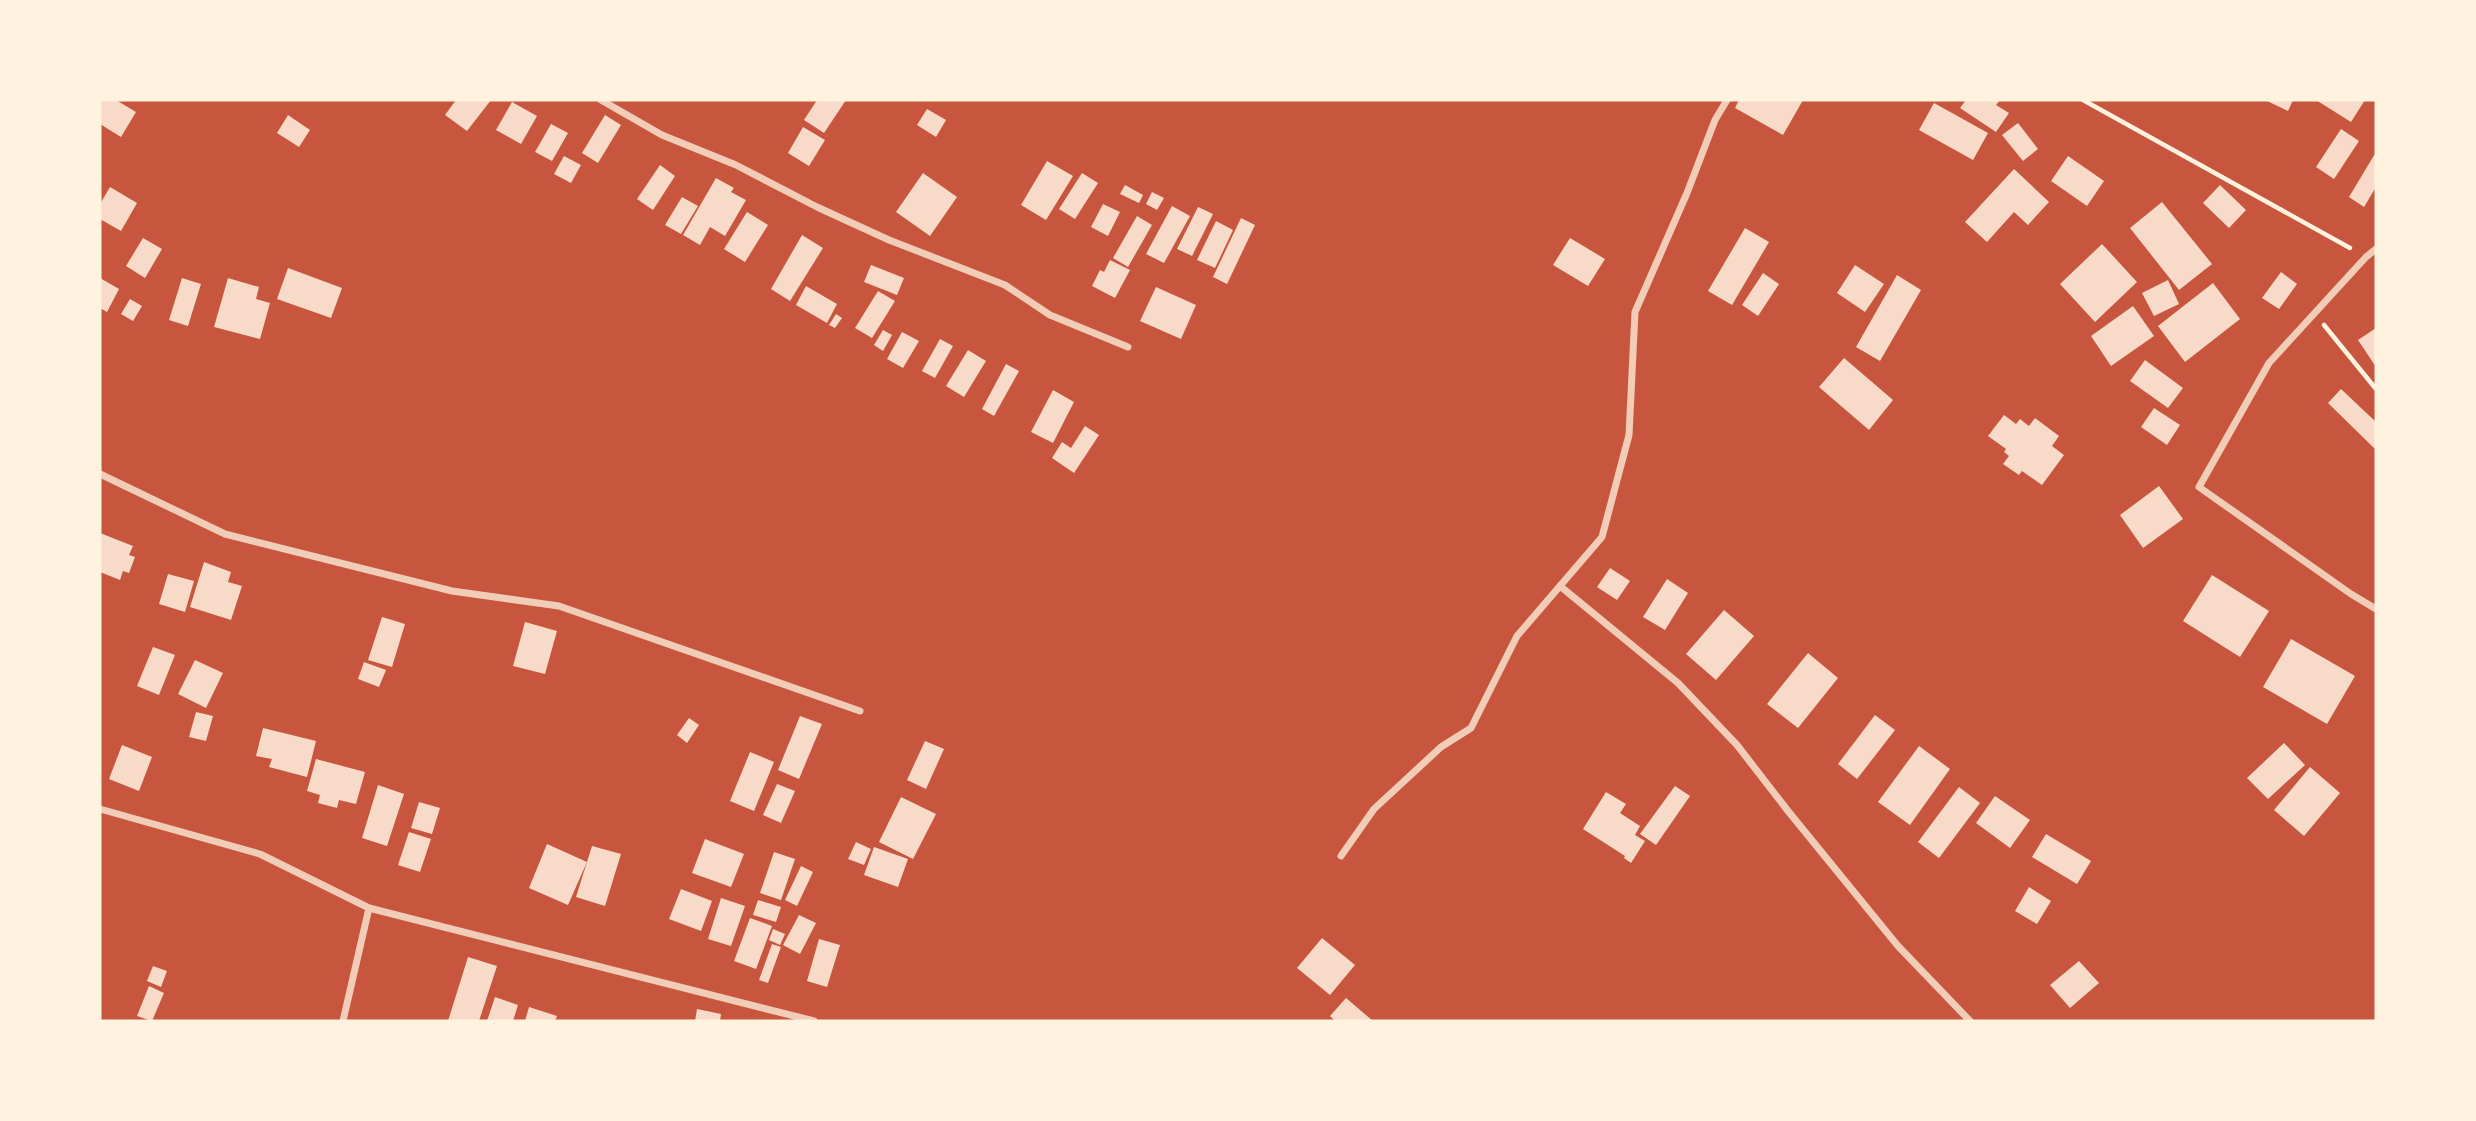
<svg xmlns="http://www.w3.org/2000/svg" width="2476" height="1121" font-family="'Alegreya Sans',sans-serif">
	<rect width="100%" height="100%" fill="#c8553d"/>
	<g fill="#f7dbc8">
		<polygon points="102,100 116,100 136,112 121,137 100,124 100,104"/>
		<polygon points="456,100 491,100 467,131 445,115"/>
		<polygon points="817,100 846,100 824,133 804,120"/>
		<polygon points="1739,100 1803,100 1783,135 1735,108"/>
		<polygon points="1966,100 2000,100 1996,105 2009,113 1996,132 1960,108"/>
		<polygon points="2265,100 2293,100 2288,111"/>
		<polygon points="2316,100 2365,100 2351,122"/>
		<polygon points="512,102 537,116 521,144 496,130"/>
		<polygon points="1934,103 1988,133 1973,160 1919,130"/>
		<polygon points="927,109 946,120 936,137 917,125"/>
		<polygon points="288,115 310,130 299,147 277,133"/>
		<polygon points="605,115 621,125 598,163 582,153"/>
		<polygon points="2018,123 2038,149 2023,161 2002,135"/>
		<polygon points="551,124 568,133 552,161 535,152"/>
		<polygon points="803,127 825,140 809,166 788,153"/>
		<polygon points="2341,129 2359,141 2334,179 2316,167"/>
		<polygon points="2376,152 2376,187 2364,207 2349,197"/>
		<polygon points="564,156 581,165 571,183 554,174"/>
		<polygon points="2068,156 2104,181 2087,206 2051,181"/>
		<polygon points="1047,161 1073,176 1046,220 1021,205"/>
		<polygon points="660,165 675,176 653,210 637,199"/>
		<polygon points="2014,169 2049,202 2028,225 2014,212 1987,242 1965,222"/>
		<polygon points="923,173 957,197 930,236 896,212"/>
		<polygon points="1082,173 1098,183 1075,219 1059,209"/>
		<polygon points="716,178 734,188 731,192 746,200 725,236 710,227 700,245 683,235"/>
		<polygon points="1125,185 1143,195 1139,203 1120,194"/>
		<polygon points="2220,185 2246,210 2229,228 2203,203"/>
		<polygon points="110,187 137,203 121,231 100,219 100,204"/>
		<polygon points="1152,192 1164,198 1157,210 1146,204"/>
		<polygon points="682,197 698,206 681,234 665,225"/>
		<polygon points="2162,202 2212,264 2179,290 2130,228"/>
		<polygon points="1103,204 1120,212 1108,236 1091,227"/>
		<polygon points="1172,206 1190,216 1164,263 1146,254"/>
		<polygon points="1198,207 1213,214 1192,256 1177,249"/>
		<polygon points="747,212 768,225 745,262 724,249"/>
		<polygon points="1137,216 1152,225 1128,267 1113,258"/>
		<polygon points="1241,218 1255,225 1227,284 1213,277"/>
		<polygon points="1216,221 1233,230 1215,268 1197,260"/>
		<polygon points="1745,228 1769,242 1732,305 1708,291"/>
		<polygon points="802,235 823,248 790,301 771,289"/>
		<polygon points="143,238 162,249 145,278 126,266"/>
		<polygon points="1570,238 1605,259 1588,286 1553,265"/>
		<polygon points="2102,244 2137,282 2095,322 2060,284"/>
		<polygon points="1110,260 1130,270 1115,298 1092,286 1100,270 1104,272"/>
		<polygon points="871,265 904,278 897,295 864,282"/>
		<polygon points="1855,265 1884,284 1865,312 1837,293"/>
		<polygon points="288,268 342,288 331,318 277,299"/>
		<polygon points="2281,272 2297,284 2279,309 2262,298"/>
		<polygon points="1763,273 1779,284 1758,316 1742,305"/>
		<polygon points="1897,275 1921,290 1880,361 1856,347"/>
		<polygon points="100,278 119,289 107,312 100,308"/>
		<polygon points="182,278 201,284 188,326 169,320"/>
		<polygon points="228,278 259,287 256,299 270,303 260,339 214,327"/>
		<polygon points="2168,280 2179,304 2154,316 2142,293"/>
		<polygon points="2213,283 2240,319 2185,362 2158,326"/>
		<polygon points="806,286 837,304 827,323 796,305"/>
		<polygon points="1156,287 1196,305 1181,339 1140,321"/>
		<polygon points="878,291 895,301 872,338 855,328"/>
		<polygon points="130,299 142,306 133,321 121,314"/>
		<polygon points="2133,306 2154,336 2111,366 2091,336"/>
		<polygon points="836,314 842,318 835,328 829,325"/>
		<polygon points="2376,328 2376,367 2358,340"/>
		<polygon points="883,330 892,335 883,351 874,345"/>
		<polygon points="902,332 919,341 903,368 887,359"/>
		<polygon points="940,339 953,346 935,378 922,371"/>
		<polygon points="968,350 986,361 964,397 946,386"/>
		<polygon points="1844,358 1893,400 1869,430 1819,387"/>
		<polygon points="2145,360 2183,388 2168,408 2130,381"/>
		<polygon points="1006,364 1019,371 994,416 982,409"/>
		<polygon points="2341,389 2376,422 2376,450 2328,403"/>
		<polygon points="1053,390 1074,402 1053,443 1031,432"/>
		<polygon points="2154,408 2180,425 2167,445 2141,427"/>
		<polygon points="2004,415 2016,424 2020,419 2029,426 2035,418 2059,436 2052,446 2064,455 2042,485 2022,471 2019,475 2003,464 2009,456 2004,452 2006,449 1988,436"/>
		<polygon points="1085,426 1099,435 1074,473 1052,458 1062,442 1071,448"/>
		<polygon points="2159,486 2183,519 2143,548 2120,515"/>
		<polygon points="100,533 133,546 129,555 135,557 129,573 123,571 120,580 100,572"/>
		<polygon points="204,562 231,572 228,582 242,586 231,620 190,607"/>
		<polygon points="1610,568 1630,581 1617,600 1597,587"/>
		<polygon points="168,574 194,581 185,612 159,604"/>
		<polygon points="2212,575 2269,611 2240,657 2183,621"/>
		<polygon points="1667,579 1688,593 1665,630 1643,617"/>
		<polygon points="1724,610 1754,636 1716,680 1686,654"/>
		<polygon points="382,617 405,624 392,667 368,660"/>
		<polygon points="525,622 557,631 545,674 513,666"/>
		<polygon points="2291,639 2355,676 2327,724 2263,687"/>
		<polygon points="153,647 175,655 159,695 137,686"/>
		<polygon points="1808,653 1838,678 1798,728 1767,704"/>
		<polygon points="195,660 223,673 206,708 178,694"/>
		<polygon points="364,662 386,670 379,687 358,679"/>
		<polygon points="196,712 213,716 206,741 189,737"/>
		<polygon points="1875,715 1895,730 1857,779 1838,764"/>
		<polygon points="800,716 822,724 799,779 778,770"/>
		<polygon points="689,718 699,725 687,743 677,735"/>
		<polygon points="263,728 316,741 307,777 269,767 272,759 256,756"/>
		<polygon points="925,741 944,749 926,789 907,780"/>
		<polygon points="2284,743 2305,765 2268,799 2247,778"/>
		<polygon points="122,745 152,757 139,791 109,779"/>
		<polygon points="1919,746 1950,769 1910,825 1878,802"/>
		<polygon points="750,752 774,762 754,811 730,801"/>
		<polygon points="316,759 365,772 356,804 339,800 337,808 318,803 320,795 307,791"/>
		<polygon points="2310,767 2340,793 2304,836 2274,810"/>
		<polygon points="777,784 795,791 781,823 763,815"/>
		<polygon points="378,785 404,794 387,846 362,838"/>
		<polygon points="1675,786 1690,796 1656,845 1640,834"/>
		<polygon points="1959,787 1980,803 1939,858 1918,842"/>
		<polygon points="1606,792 1626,804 1620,813 1640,826 1635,835 1645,841 1631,863 1624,858 1625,856 1583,829"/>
		<polygon points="1995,796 2030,820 2010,848 1976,823"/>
		<polygon points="901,797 936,814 913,859 879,842"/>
		<polygon points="419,802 440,808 432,834 411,828"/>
		<polygon points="409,832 431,839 420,872 398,865"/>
		<polygon points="2046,834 2091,861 2077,884 2032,857"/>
		<polygon points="705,839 744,854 731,887 692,873"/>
		<polygon points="856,842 871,849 864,865 848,859"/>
		<polygon points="547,844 587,862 568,905 529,888"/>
		<polygon points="592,846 621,854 605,906 576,897"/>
		<polygon points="874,847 908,859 898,887 864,875"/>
		<polygon points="774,852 795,859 781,900 760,893"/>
		<polygon points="801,866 813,872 797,906 785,900"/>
		<polygon points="2029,887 2051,901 2037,924 2015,911"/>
		<polygon points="681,889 712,901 701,931 669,919"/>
		<polygon points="721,898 745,906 731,946 708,939"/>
		<polygon points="758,900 781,907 776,922 753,915"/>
		<polygon points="799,915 816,923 800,954 783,945"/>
		<polygon points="750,918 772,926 756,969 734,961"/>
		<polygon points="773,929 785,934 780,945 769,940"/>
		<polygon points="1322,938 1355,965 1330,995 1297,968"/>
		<polygon points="819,939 840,945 827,987 807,981"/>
		<polygon points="772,944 781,947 768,983 759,980"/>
		<polygon points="468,957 497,966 479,1021 448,1021"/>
		<polygon points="2079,961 2099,983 2070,1008 2050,985"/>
		<polygon points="153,966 167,971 161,987 147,981"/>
		<polygon points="149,986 164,993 152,1021 137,1016"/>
		<polygon points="495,997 518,1005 513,1021 487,1021"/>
		<polygon points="1346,998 1373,1021 1335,1021 1330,1016"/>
		<polygon points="529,1007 557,1016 555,1021 525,1021"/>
		<polygon points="697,1009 721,1014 720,1021 695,1021"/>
	</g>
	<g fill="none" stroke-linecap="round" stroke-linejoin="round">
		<g stroke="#fff3e0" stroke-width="4.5">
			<polyline points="2083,100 2350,248"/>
			<polyline points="2324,325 2376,389"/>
		</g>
		<g stroke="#f1ccb7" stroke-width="7">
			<polyline points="601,100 662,135 736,165 817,207 889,240 1005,285 1050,315 1128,347"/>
			<polyline points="2376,249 2366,257 2269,363 2199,487 2351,594 2376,609"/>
			<polyline points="100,474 225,534 452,591 559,606 860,711"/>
			<polyline points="1560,586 1678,683 1737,745 1788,811 1898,946 1970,1021"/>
			<polyline points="100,809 260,854 369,908 814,1021"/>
			<polyline points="1341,856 1374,809 1441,747 1471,728 1517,636 1602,537 1629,435 1635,312 1687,193 1715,120 1727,100"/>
			<polyline points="343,1021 369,908"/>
		</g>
	</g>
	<rect width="2476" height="1121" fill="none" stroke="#fff3e0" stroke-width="203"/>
</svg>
